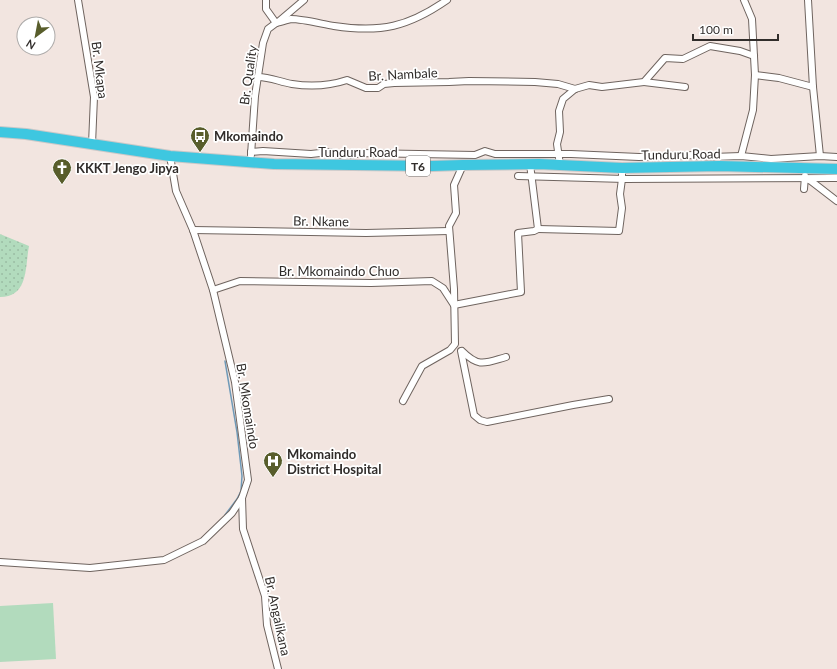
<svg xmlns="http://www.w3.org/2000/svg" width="837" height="669" font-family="Lato,sans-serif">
	<defs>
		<pattern id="grass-dots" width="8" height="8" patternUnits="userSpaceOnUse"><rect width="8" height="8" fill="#b2dbbd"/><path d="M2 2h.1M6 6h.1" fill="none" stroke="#9abca3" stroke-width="1.8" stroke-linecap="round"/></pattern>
	</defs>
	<rect width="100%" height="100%" fill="#f2e5e0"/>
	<path fill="url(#grass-dots)" d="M0,234L29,246C25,266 29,297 0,297Z"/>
	<polygon fill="#b2dbbd" points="53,603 56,659 0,662 0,606"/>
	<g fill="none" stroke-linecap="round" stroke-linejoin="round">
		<polyline stroke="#6f9ab8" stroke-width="1.5" points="225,515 237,499 241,491 242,476 237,432 225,361"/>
		<g stroke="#6f645f" stroke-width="8">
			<g id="minor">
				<polyline points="78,0 94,97 92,144"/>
				<polyline points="808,0 813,87 820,156"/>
				<polyline points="278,22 304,0"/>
				<path d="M276,23C281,22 287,20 291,19C303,19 322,24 334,26C381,33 408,27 447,0"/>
				<polyline points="755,75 779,78 813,87"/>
				<path d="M258,77C270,77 280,82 292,84C311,87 329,86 347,80L366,88H378L384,84L394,83L449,82L469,81L535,82L558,84L575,89"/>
				<polyline points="644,82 685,87"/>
				<polyline points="251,152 263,151 311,154 329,152 345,156 362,153 475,155 485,151 495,154 571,154 639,157 693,155 712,157 741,156 771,159 820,156 837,157"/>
				<polyline points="251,155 255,96 263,43 268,29 276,23 266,9 266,0"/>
				<polyline points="741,156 753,110 755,75 752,19 744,0"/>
				<polyline points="560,165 557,144 560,132 559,111 563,99 575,89 589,85 602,87 644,82 665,58 683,59 710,46 740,51 754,56"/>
				<polyline points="518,176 625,179 837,178"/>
				<polyline points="806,179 811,181 837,201"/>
				<polyline points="804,189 805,176"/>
				<polyline points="538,229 619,231 622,208 620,194 622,179 622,168"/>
				<polyline points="193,230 366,233 449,231"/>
				<polyline points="213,290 240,281 371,283 432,281 443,288 454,305 521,292 518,233 534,231 538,229 530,164"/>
				<polyline points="461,351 474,415 480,420 487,422 573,405 609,399"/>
				<path d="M462,351C479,368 485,363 506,357"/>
				<polyline points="403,401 422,366 450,350 455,344 454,289 449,226 456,213 454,185 463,165"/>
				<polyline points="242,498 243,529 265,596 267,625 278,669"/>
				<polyline points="0,562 90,568 164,560 203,541 232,513 242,498 248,480 235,382 213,290 193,230 176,191 170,156"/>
			</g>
		</g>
		<g stroke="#c9c8c8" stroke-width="12">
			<polyline id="trunk" points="0,132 26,134 170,156 274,164 432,166 463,165 539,164 622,168 719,166 837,169"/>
		</g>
		<use href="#minor" stroke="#fff" stroke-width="6"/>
		<use href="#trunk" stroke="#3ec7e0" stroke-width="10"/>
	</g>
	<defs>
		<g id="bus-pin" transform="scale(1)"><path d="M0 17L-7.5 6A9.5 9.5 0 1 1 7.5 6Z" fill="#585d2b" stroke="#fff"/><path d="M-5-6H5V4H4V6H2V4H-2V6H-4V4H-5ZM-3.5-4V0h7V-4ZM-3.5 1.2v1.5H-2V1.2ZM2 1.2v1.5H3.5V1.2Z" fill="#fff"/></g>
		<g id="church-pin" transform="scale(1)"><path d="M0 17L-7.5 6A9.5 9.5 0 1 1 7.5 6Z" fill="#585d2b" stroke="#fff"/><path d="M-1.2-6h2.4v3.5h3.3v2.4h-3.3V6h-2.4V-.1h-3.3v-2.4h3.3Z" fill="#fff"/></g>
		<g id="hospital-pin" transform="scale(1)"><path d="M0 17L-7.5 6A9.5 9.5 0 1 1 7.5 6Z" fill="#585d2b" stroke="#fff"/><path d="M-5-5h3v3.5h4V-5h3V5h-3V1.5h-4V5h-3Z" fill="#fff"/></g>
	</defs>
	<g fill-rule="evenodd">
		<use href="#bus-pin" x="200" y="136"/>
		<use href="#church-pin" x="62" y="168"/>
		<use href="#hospital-pin" x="273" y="461"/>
	</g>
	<g text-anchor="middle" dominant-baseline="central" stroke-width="3.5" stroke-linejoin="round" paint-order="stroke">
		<rect fill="#fff" stroke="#6f6c6b" stroke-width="1" x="406" y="156" width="24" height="20" rx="3"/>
		<g font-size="12" font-weight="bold" fill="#312d2b">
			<text x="418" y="166">T6</text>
		</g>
		<g font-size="13" fill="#312d2b" stroke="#fff">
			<text transform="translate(100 70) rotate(83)">Br. Mkapa</text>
			<text transform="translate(403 74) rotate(-3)">Br. Nambale</text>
			<text transform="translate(248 75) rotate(-82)">Br. Quality</text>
			<text x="358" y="152">Tunduru Road</text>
			<text transform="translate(681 154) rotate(-1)">Tunduru Road</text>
			<text transform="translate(321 221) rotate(1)">Br. Nkane</text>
			<text x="339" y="271">Br. Mkomaindo Chuo</text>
			<text transform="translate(248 406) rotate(81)">Br. Mkomaindo</text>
			<text transform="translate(278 616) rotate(78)">Br. Angalikana</text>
		</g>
		<g font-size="13" font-weight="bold" fill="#312d2b" stroke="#fff" text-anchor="start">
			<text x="214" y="136">Mkomaindo</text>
			<text x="76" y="168">KKKT Jengo Jipya</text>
			<text x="287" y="454">Mkomaindo<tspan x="287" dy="15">District Hospital</tspan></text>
		</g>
	</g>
	<g transform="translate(36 36) rotate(212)"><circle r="19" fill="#ffffff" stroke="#adabaa"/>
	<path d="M0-3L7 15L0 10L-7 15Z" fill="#585d2b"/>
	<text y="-6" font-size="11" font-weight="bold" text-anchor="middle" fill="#312d2b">N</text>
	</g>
	<path d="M693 34v6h85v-6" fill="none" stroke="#312d2b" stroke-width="2"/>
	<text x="699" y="34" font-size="12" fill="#312d2b" stroke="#ffffff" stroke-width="3" paint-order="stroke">100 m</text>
</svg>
